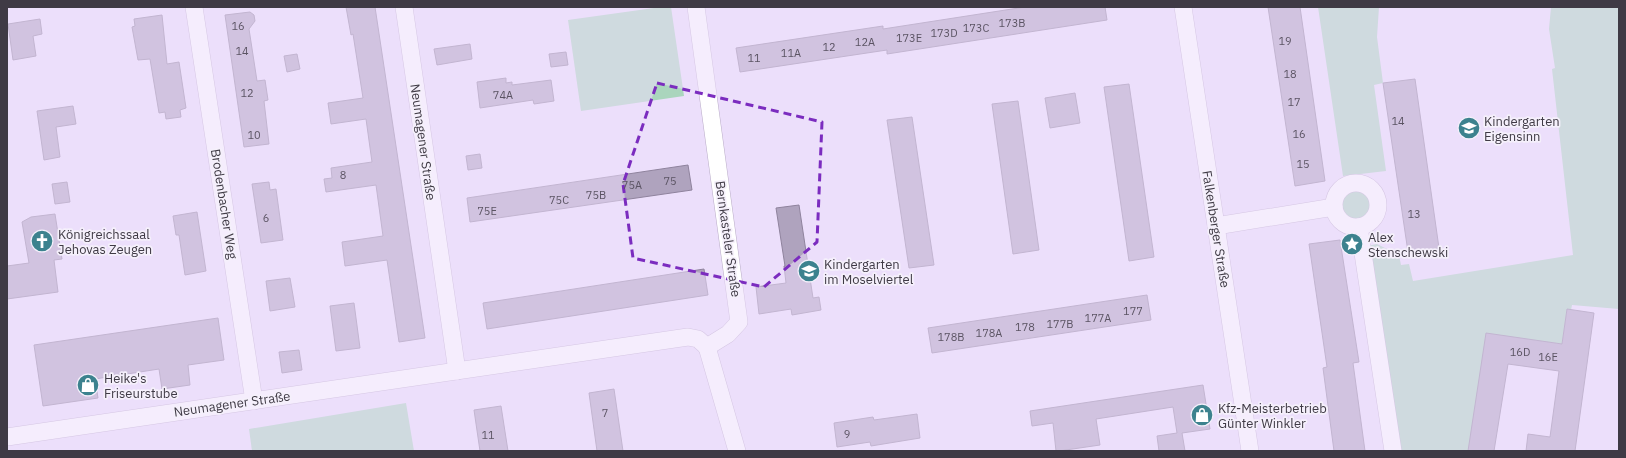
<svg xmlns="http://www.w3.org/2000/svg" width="1626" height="458" font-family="'IBM Plex Sans',sans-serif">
	<rect width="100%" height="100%" fill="#ecdffb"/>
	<g fill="#aad5bd">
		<polygon points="661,7 671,7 684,96 581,111 568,20"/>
		<polygon points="1318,7 1379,7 1377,37 1383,83 1374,85 1386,171 1343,176"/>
		<polygon points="1551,7 1619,7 1619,309 1572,305 1571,310 1567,309 1562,344 1511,337 1468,451 1398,451 1367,246 1377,244 1391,251 1398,250 1401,265 1409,264 1413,281 1573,255 1552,69 1555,68 1549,29"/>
		<circle cx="1356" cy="205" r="15"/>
		<polygon points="406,403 414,451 252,451 249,429"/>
	</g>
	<g fill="#afa3be" stroke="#8f839d">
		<polygon points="346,7 375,7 425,338 399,342 387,260 345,266 342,242 383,236 376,185 326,192 324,179 332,178 331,168 372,162 366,119 331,124 328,103 363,98 353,34 351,35"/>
		<polygon points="1025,7 1105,7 1107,20 887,54 887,50 740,72 736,48 883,26 883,29"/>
		<polygon points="1268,7 1300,7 1325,181 1295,186"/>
		<polygon points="250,12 254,15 255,21 249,29 257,81 265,80 268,100 264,101 269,144 244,147 225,15"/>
		<polygon points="162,15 167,64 179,62 186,108 180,110 181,117 166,119 165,112 159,113 150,59 138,60 132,27 135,26 134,19"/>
		<polygon points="40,19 42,34 33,36 36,56 13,60 8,24"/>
		<polygon points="470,44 472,59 437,65 434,49"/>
		<polygon points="566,52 568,65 551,67 549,54"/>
		<polygon points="297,54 300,69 287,72 284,56"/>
		<polygon points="506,78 506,83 512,82 512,85 551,80 554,101 534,104 533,100 480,108 477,82"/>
		<polygon points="1415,79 1439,248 1408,252 1383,83"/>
		<polygon points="1129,84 1154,257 1129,261 1104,87"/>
		<polygon points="1075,93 1080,123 1050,128 1045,98"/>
		<polygon points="1018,101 1039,250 1013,254 992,104"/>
		<polygon points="73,106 76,124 56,127 60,157 44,160 37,111"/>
		<polygon points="912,117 934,265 909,268 887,120"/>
		<polygon points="480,154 482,168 468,170 466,156"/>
		<polygon points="688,165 692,190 470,222 467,198"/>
		<polygon points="67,182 70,202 55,204 52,184"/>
		<polygon points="269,182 270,190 276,189 283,240 261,243 252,184"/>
		<polygon points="799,205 813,298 819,297 821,310 792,315 791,309 759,314 756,287 786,283 784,266 785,266 776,208"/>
		<polygon points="197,212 206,271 185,275 179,235 176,235 173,216"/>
		<polygon points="55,214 62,259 54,260 58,292 7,299 7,266 29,263 22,222 31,217"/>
		<polygon points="1340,240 1359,362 1353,363 1365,451 1334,451 1323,368 1327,367 1309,244"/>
		<polygon points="704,269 708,295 487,329 483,303"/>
		<polygon points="290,278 295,307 270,311 266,281"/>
		<polygon points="1147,295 1151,320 932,353 928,328"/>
		<polygon points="354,303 360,348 336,351 330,306"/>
		<polygon points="1567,309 1594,313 1575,451 1526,451 1528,434 1550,437 1559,371 1508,364 1494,451 1468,451 1486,333 1562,344"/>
		<polygon points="218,318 224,360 188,365 190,385 162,389 159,369 95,379 98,398 43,406 34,345"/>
		<polygon points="299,350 302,370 282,373 279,352"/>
		<polygon points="1203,385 1210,429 1182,433 1185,451 1159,451 1157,436 1177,433 1173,407 1096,419 1100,445 1059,451 1056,451 1053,423 1032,426 1030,411"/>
		<polygon points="614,389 623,451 597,451 589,393"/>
		<polygon points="501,406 508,451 480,451 474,410"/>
		<polygon points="917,414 920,438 871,446 870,442 837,447 834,423 873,417 874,420"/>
	</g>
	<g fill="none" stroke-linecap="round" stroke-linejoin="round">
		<g stroke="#b9acc7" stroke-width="18">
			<g id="minor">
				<polyline points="194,7 254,401"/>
				<polyline points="404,7 457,371"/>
				<polyline points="696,7 739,322 728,334 707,347"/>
				<polyline points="1183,7 1250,451"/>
				<circle cx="1356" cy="205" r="22"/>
				<polyline points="1216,226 1334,207"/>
				<polyline points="1359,227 1393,451"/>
				<polyline points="707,347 737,451"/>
				<polyline points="7,437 688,337 698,339 707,347"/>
			</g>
		</g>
		<use href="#minor" stroke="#fff" stroke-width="17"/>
	</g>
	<path d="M0 0H1626V458H0ZM657,83L822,122L817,242L764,287L633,258L623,184Z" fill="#ecdffb" fill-opacity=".55" fill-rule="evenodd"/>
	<path fill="none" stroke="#7b2cbf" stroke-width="3" stroke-dasharray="8 5" stroke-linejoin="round" d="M657,83L822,122L817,242L764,287L633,258L623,184Z"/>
	<defs>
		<g id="school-disc" transform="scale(1.15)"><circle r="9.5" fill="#3c828e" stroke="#f5f0fb"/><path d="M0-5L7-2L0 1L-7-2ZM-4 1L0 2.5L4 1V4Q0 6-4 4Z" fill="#fff"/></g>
		<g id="church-disc" transform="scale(1.15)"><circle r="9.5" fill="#3c828e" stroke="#f5f0fb"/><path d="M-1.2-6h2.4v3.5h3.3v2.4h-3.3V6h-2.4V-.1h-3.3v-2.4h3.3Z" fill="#fff"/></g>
		<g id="sight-disc" transform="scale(1.15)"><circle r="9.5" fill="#3c828e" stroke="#f5f0fb"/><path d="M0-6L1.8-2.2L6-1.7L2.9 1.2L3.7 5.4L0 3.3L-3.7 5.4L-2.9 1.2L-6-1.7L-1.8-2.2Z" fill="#fff"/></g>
		<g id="shop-disc" transform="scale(1.15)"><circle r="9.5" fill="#3c828e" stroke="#f5f0fb"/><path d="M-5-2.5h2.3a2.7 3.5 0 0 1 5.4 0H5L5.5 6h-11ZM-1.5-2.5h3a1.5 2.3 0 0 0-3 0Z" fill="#fff"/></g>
	</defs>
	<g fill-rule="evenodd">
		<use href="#school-disc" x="1469" y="128"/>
		<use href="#church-disc" x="42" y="241"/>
		<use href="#sight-disc" x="1352" y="244"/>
		<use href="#school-disc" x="809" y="271"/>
		<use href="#shop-disc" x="88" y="385"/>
		<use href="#shop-disc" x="1202" y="415"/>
	</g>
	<g text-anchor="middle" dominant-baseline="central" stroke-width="3.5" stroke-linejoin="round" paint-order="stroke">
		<g font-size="11" fill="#5b5463">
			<text x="1012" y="23">173B</text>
			<text x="238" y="26">16</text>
			<text x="976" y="28">173C</text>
			<text x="944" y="33">173D</text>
			<text x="909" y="38">173E</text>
			<text x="1285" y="41">19</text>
			<text x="865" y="42">12A</text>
			<text x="829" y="47">12</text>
			<text x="242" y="51">14</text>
			<text x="791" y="53">11A</text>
			<text x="754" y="58">11</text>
			<text x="1290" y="74">18</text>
			<text x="247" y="93">12</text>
			<text x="503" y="95">74A</text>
			<text x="1294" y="102">17</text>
			<text x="1398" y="121">14</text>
			<text x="1299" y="134">16</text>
			<text x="254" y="135">10</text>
			<text x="1303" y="164">15</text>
			<text x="343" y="175">8</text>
			<text x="670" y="181">75</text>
			<text x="632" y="185">75A</text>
			<text x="596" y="195">75B</text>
			<text x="559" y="200">75C</text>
			<text x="487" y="211">75E</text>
			<text x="1414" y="214">13</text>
			<text x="266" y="218">6</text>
			<text x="1133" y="311">177</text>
			<text x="1098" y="318">177A</text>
			<text x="1060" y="324">177B</text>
			<text x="1025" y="327">178</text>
			<text x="989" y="333">178A</text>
			<text x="951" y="337">178B</text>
			<text x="1520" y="352">16D</text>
			<text x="1548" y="357">16E</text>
			<text x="605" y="413">7</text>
			<text x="847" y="434">9</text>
			<text x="488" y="435">11</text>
		</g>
		<g font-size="13" fill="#3f3a45" stroke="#f5f0fb" text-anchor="start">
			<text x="1484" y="121">Kindergarten<tspan x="1484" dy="15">Eigensinn</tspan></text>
			<text x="58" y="234">Königreichssaal<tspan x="58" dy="15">Jehovas Zeugen</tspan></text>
			<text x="1368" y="237">Alex<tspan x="1368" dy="15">Stenschewski</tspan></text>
			<text x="824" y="264">Kindergarten<tspan x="824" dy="15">im Moselviertel</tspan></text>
			<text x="104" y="378">Heike's<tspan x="104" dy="15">Friseurstube</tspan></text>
			<text x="1218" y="408">Kfz-Meisterbetrieb<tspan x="1218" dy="15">Günter Winkler</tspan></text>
		</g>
		<g font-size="13" fill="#3f3a45" stroke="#f5f0fb">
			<text transform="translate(423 142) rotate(82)">Neumagener Straße</text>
			<text transform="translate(224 204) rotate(81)">Brodenbacher Weg</text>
			<text transform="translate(1216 229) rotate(81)">Falkenberger Straße</text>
			<text transform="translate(728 239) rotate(82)">Bernkasteler Straße</text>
			<text transform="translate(232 404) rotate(-8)">Neumagener Straße</text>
		</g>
	</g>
	<rect width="1626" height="458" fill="none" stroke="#3f3a45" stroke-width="16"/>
</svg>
